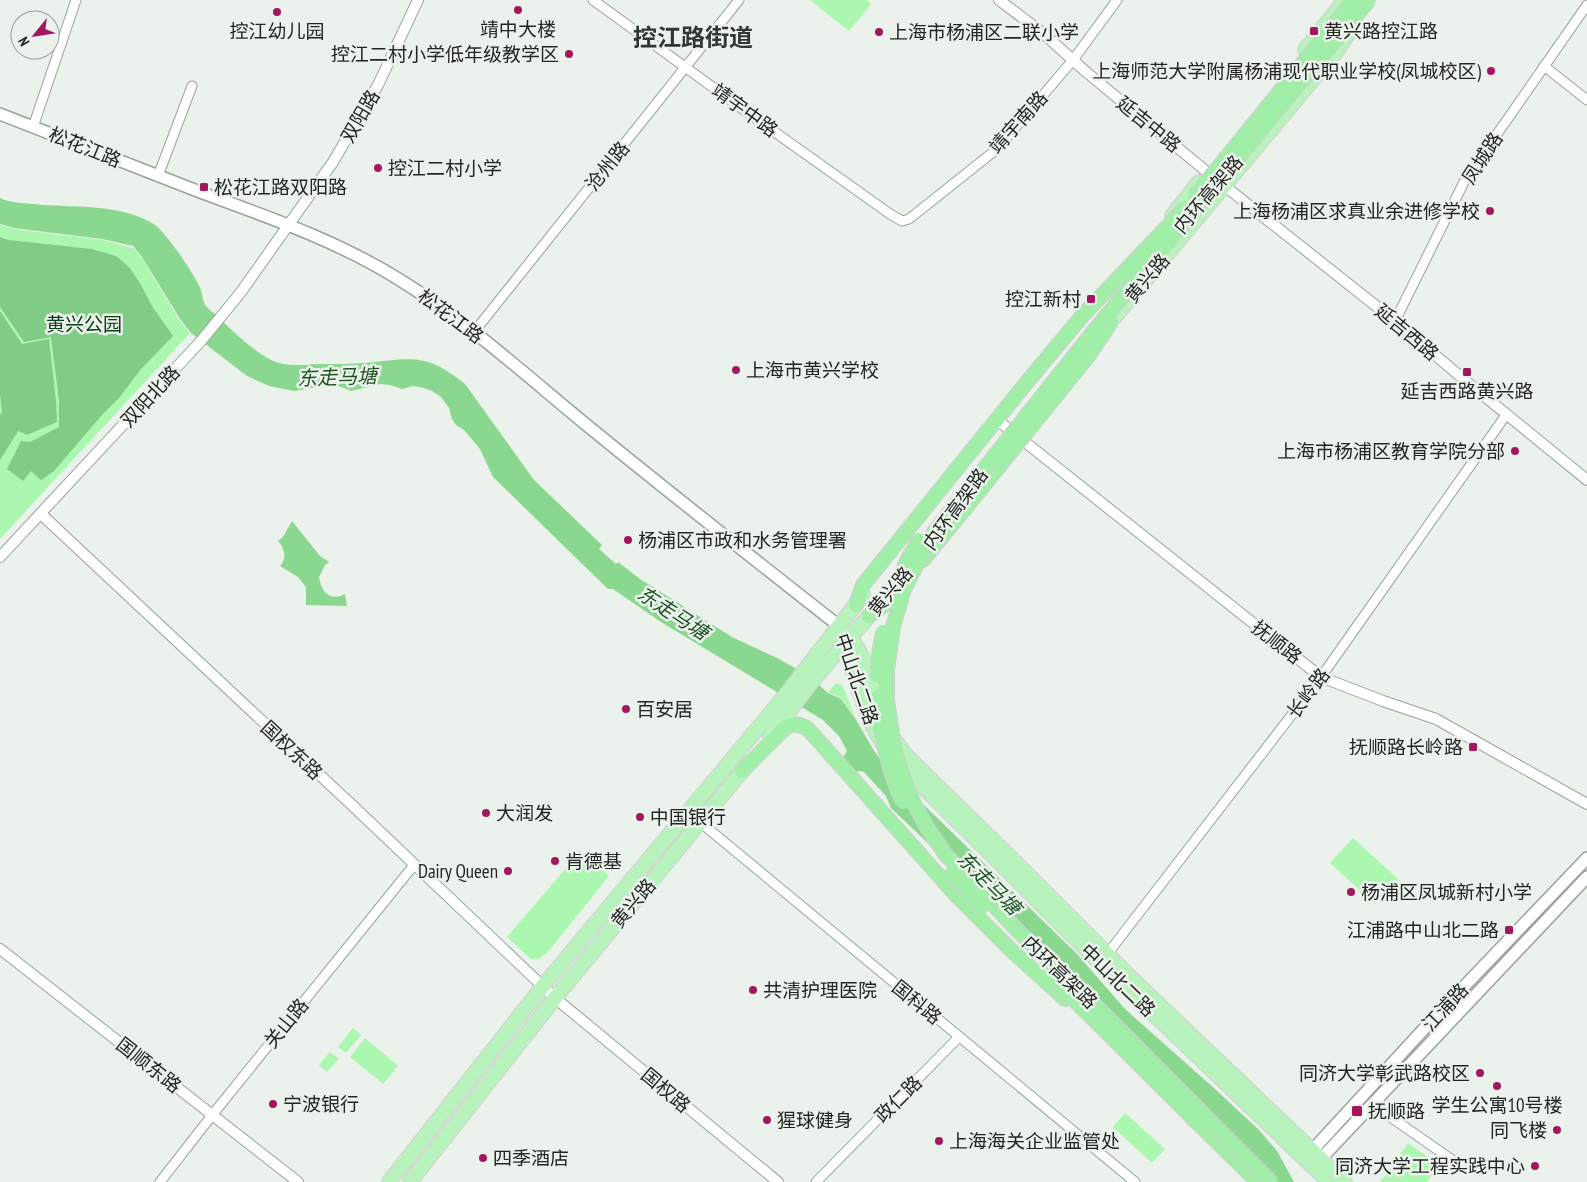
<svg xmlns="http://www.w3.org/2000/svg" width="1587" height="1182" font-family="'PT Sans Narrow','Noto Sans SC',sans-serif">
	<rect width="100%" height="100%" fill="#ebf1eb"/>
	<g fill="#abf7b0">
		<polygon points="810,0 866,0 871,4 849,31"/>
		<polygon points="0,225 14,229 103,240 133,248 142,258 179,320 190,333 0,539"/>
		<polygon points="836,683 841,685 843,687 855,716 841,698 828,692"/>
		<polygon points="1353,838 1398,879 1375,904 1330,863"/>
		<polygon points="581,851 609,876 547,953 538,959 531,959 507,937"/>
		<polygon points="353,1028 361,1035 346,1053 338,1047"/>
		<polygon points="365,1038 398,1066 383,1084 350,1057"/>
		<polygon points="330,1052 339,1059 327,1072 319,1065"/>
		<polygon points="1125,1113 1165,1149 1152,1163 1113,1127"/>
		<polygon points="1408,1143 1439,1165 1427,1182 1380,1182"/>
	</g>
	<g fill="#80cc86">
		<polygon points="0,237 8,240 92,249 116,256 130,268 141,285 152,306 173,336 141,369 119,398 101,416 54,471 41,480 31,471 23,481 7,469 21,441 30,442 59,427 59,400 51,337 24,342 0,307"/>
		<polygon points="0,311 22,344 49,339 56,401 57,422 27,435 18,431 0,460 0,415 2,412 0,394"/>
	</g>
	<g fill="#8ad790">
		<path d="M0,198C11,203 22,203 33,204C71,208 123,203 155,225C168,235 195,275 201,290C202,295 203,300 205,305C208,309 213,312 216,315C232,330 258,357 279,363C291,366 305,365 317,364C333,364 350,364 366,363C412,358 427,353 465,384L534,480L602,545L599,549L616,564L618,562L640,579L732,637L779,659L809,676L828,693L841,699L855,718L873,749L887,769L1077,954L1125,1009L1215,1089L1259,1130L1277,1151L1294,1182H1272L954,868L891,808L886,796L864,772L860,771L854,772L842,759L847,751L839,736L823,720L661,622L613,589H608L493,477L480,449L464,430L456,425L452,419L449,408L441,397L432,391L424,388L413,386L402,389L390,385L380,384L351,391L342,387L330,385L294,391L269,386L247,376L191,333L180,319L142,257L133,246L102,239L14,228L0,224Z"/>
		<path d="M292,521L320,556L329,562L325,565L319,577C321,592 330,602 345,594L347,606L306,605V587L298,577L280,566C287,559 285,548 278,541L283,537Z"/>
	</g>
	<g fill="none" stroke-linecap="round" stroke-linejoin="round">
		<g stroke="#9ba19b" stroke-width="11">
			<g id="minor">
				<polyline points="593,0 762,123 890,214 902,221 909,219 997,149 1073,60 1117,0"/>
				<polyline points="1544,66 1587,100"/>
				<polyline points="33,127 76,0"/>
				<polyline points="158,176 192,86"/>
				<polyline points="1395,321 1465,180 1587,5"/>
				<polyline points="474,332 739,0"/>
				<polyline points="700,822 1135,1182"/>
				<polyline points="1105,957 1321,677 1506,415"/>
				<polyline points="1372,1104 1465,1169"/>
				<polyline points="160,1182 213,1114 414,865"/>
				<polyline points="816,1182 959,1037"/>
			</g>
		</g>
		<g stroke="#9ba19b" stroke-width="12">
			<g id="tertiary">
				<polyline points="999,0 1044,34 1085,71 1207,172 1395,321 1461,377 1587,480"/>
				<polyline points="1001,423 1321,677 1383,701 1436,719 1587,804"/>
				<polyline points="41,514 354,807 555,998 778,1182"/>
				<polyline points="0,557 201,341 241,292 333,162 378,85 418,0"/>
				<polyline points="0,949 298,1182"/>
			</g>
		</g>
		<g stroke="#9ba19b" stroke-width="14">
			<g id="secondary">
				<path d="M0,114C67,140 133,166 200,192C268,217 338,241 400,280C468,322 528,377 589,427C671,494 755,560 839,626"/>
				<polyline points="1308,1155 1433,1019 1587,858"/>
				<polyline points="1315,1165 1587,877"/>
			</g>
		</g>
		<g stroke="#cfcfcf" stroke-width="16">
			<g id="primary">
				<polyline points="1305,50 1345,0"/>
				<polyline points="1172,216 1199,182"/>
				<polyline points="1113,319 1336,52 1350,31"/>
				<path d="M845,632C866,652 870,682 879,709"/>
				<path d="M842,636C856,678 862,714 888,752L1100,963L1329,1182"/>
				<polyline points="891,735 906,755 1014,861 1126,973 1345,1182"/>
				<polyline points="770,736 815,678 876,608"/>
				<polyline points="389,1182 543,986 783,698 863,595"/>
				<polyline points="410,1182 555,998 749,763"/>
			</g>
		</g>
		<g stroke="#cfcfcf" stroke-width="16">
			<g id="trunk">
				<polyline points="923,560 1006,458"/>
				<polyline points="856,605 863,585 1027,382"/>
				<polyline points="869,616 888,602 907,581"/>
				<path d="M742,771L786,727C794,723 801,724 808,729L957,896L1010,949L1065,999"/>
				<polyline points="1192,1118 1201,1126 1258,1182"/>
			</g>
		</g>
		<use href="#minor" stroke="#fff" stroke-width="9"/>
		<use href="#tertiary" stroke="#fff" stroke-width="10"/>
		<use href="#secondary" stroke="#fff" stroke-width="11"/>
		<use href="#primary" stroke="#b8f2bd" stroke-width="14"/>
		<use href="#trunk" stroke="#a0eea7" stroke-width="14"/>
		<g stroke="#cfcfcf" stroke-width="16" stroke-linecap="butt">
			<g id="trunk-bridge">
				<polyline points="1195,196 1354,0"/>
				<polyline points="1027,382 1083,315 1185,208"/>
				<polyline points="1006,458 1089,355 1111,322"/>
				<polyline points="897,583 908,559 919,540"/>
				<polyline points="878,676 879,654 883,632"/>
				<path d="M878,697C880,734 887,768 903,802"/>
				<polyline points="951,874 982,907"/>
				<polyline points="1057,983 1201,1126"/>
				<polyline points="1271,1182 1100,1010 1018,931 946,855 928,829 914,804 907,788 895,753 887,700 887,670 893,627 904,589 934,532 1093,332 1369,0"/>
			</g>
		</g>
		<use href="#trunk-bridge" stroke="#a0eea7" stroke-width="14"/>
	</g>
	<g fill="#a2175f" stroke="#ebf1eb" stroke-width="2">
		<circle cx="518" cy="10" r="5"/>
		<circle cx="277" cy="12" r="5"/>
		<rect x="1309" y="26" width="10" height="10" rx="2.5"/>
		<circle cx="879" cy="32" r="5"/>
		<circle cx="569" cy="54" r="5"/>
		<circle cx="1491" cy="71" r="5"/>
		<circle cx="378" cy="168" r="5"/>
		<rect x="199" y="182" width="10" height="10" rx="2.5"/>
		<circle cx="1490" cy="211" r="5"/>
		<rect x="1086" y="294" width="10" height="10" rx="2.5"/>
		<circle cx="736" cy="370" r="5"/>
		<rect x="1462" y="367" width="10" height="10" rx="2.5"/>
		<circle cx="1515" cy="451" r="5"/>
		<circle cx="628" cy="540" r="5"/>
		<circle cx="626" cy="709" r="5"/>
		<rect x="1468" y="742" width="10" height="10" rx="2.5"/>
		<circle cx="486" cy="813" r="5"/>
		<circle cx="640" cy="817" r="5"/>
		<circle cx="555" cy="861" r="5"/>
		<circle cx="508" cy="871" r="5"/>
		<circle cx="1351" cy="892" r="5"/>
		<rect x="1504" y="925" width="10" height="10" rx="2.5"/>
		<circle cx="753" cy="990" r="5"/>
		<circle cx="1480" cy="1073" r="5"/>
		<circle cx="1497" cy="1086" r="5"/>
		<circle cx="273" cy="1104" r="5"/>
		<rect x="1351" y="1105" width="12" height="12" rx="2.5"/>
		<circle cx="767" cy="1120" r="5"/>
		<circle cx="1557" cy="1130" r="5"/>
		<circle cx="939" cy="1141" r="5"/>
		<circle cx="483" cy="1158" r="5"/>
		<circle cx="1535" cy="1166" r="5"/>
	</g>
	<g text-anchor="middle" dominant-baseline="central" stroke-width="5" stroke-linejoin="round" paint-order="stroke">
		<g font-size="19" fill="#242624" stroke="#ebf1eb" text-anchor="start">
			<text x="518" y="29" text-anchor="middle">靖中大楼</text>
			<text x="277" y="31" text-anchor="middle">控江幼儿园</text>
			<text x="1324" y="31">黄兴路控江路</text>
			<text x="889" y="32">上海市杨浦区二联小学</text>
			<text x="559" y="54" text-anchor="end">控江二村小学低年级教学区</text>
			<text x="1481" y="71" text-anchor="end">上海师范大学附属杨浦现代职业学校(凤城校区)</text>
			<text x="388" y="168">控江二村小学</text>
			<text x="214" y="187">松花江路双阳路</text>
			<text x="1480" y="211" text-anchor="end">上海杨浦区求真业余进修学校</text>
			<text x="1081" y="299" text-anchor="end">控江新村</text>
			<text x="746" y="370">上海市黄兴学校</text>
			<text x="1467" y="391" text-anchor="middle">延吉西路黄兴路</text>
			<text x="1505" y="451" text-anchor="end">上海市杨浦区教育学院分部</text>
			<text x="638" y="540">杨浦区市政和水务管理署</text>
			<text x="636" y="709">百安居</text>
			<text x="1463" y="747" text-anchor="end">抚顺路长岭路</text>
			<text x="496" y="813">大润发</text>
			<text x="650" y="817">中国银行</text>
			<text x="565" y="861">肯德基</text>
			<text x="498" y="871" text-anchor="end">Dairy Queen</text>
			<text x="1361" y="892">杨浦区凤城新村小学</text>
			<text x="1499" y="930" text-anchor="end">江浦路中山北二路</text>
			<text x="763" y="990">共清护理医院</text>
			<text x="1470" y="1073" text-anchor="end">同济大学彰武路校区</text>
			<text x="283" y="1104">宁波银行</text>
			<text x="1497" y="1105" text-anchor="middle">学生公寓10号楼</text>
			<text x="1368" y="1111">抚顺路</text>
			<text x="777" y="1120">猩球健身</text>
			<text x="1547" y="1130" text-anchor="end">同飞楼</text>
			<text x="949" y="1141">上海海关企业监管处</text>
			<text x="493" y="1158">四季酒店</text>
			<text x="1525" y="1166" text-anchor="end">同济大学工程实践中心</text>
		</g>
		<g font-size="19" fill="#242624" stroke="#ebf1eb">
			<text transform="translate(745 110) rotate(36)">靖宇中路</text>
			<text transform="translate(360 116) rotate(-60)">双阳路</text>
			<text transform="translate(1018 122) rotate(-48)">靖宇南路</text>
			<text transform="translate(1149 124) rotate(39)">延吉中路</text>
			<text transform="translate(85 147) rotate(22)">松花江路</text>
			<text transform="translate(1482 158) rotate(-57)">凤城路</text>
			<text transform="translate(607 166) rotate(-51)">沧州路</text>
			<text transform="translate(1208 194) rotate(-50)">内环高架路</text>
			<text transform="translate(1147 278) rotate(-50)">黄兴路</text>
			<text transform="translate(451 316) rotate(37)">松花江路</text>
			<text transform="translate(1407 332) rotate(40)">延吉西路</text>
			<text transform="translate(150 396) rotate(-47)">双阳北路</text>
			<text transform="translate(955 509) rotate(-54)">内环高架路</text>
			<text transform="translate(890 591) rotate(-50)">黄兴路</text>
			<text transform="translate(1277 642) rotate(38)">抚顺路</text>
			<text transform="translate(857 679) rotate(71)">中山北二路</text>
			<text transform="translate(1308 693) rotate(-53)">长岭路</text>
			<text transform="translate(292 750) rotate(43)">国权东路</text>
			<text transform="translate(633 903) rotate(-50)">黄兴路</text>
			<text transform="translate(1060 972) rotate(44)">内环高架路</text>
			<text transform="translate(1118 980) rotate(44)">中山北二路</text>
			<text transform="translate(917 1002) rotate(39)">国科路</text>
			<text transform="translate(1445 1007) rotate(-47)">江浦路</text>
			<text transform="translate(286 1023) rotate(-51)">关山路</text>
			<text transform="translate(149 1065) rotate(38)">国顺东路</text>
			<text transform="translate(666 1090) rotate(40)">国权路</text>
			<text transform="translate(898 1099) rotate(-45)">政仁路</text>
		</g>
		<g font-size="19" fill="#084114" stroke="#ebf1eb">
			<text x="84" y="324">黄兴公园</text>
		</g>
		<g font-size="20" font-style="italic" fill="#1f5326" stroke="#ebf1eb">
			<text transform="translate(337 377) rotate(-2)">东走马塘</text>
			<text transform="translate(673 613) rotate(33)">东走马塘</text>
			<text transform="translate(989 883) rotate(45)">东走马塘</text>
		</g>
		<g font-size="24" font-weight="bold" fill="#323732" stroke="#ebf1eb">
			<text x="693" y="37">控江路街道</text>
		</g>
	</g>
	<g transform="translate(35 35) rotate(240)"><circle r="24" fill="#ebf1eb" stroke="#9ba09b"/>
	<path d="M0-4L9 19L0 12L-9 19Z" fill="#a2175f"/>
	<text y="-8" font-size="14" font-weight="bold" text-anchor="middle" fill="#242624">N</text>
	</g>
</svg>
